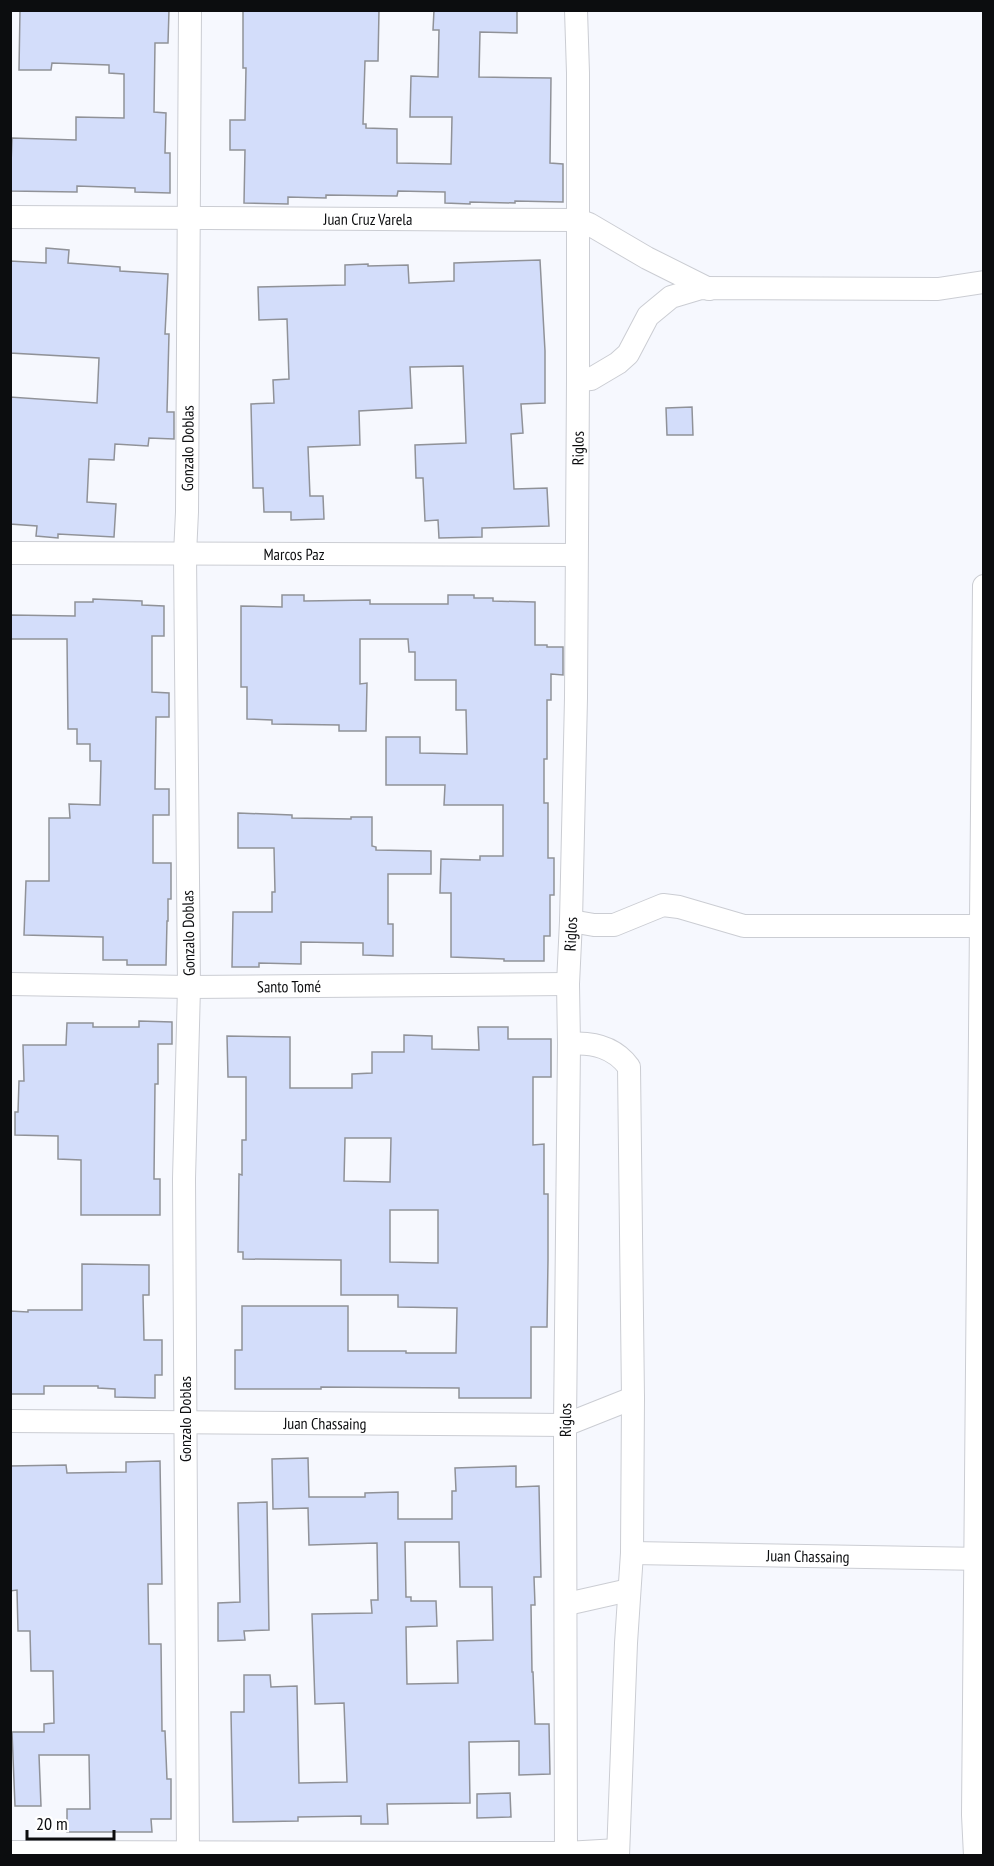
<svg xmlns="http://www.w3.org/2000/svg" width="994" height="1866" font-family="'PT Sans Narrow',sans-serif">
	<rect width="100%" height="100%" fill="#f6f8fe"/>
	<g fill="#d3ddfa" stroke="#909298" stroke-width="1.5" fill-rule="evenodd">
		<polygon points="20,10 169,10 168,43 155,43 154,112 166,113 165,153 170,153 170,193 135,192 135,188 77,186 77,192 10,191 12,138 76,140 76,117 124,118 124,74 109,73 109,65 52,63 51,70 19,70"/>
		<polygon points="243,10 379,10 378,61 365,61 363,124 366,124 366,128 397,129 397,163 451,164 452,117 410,117 411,76 438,77 439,30 433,30 434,10 517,10 517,33 480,32 479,77 551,78 550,163 563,164 563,202 515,201 515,203 470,202 470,204 445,203 445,192 398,191 397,196 326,195 326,198 288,197 288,204 244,203 245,150 230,150 230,120 245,120 246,68 243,68"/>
		<polygon points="46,248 69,250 68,263 120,267 120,271 168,274 165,334 169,334 167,412 174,412 174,439 149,438 148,446 115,444 114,460 89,459 87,502 116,504 114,537 58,534 58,538 36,536 37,526 10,524 10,397 97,403 99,358 10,353 10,261 46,263"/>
		<polygon points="540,260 545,351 545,403 521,404 523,433 511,434 514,489 547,488 549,526 482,528 482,537 439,538 438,520 425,521 423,478 416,478 415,445 466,443 463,366 410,367 412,408 359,411 360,445 308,447 310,496 323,496 324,519 291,520 291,512 264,512 263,488 253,488 251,404 274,403 273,380 289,379 287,319 259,320 258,287 345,285 345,265 368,264 368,266 408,265 409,283 454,281 454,263"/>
		<polygon points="692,407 693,435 667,435 666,408"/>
		<polygon points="282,595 304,595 304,601 370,600 370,604 448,604 448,595 474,595 474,598 493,598 493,601 535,602 535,645 547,645 547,647 563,647 563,675 551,674 551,700 547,700 547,759 544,759 544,803 548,803 548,858 554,858 554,895 550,895 550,936 544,936 544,961 504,961 504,959 451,957 451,893 440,893 441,859 480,860 480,856 503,856 503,805 444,805 445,785 386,785 386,737 420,737 420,753 467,754 466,710 456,710 456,680 415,680 415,652 409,652 408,639 360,639 360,684 367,683 366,731 339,731 339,725 272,724 272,720 247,719 247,687 241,687 241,606 282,607"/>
		<polygon points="93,599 142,601 142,605 164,606 164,636 152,636 152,692 169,693 169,717 156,717 155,789 169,789 169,815 153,815 153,863 171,863 171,899 168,899 168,921 167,921 166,965 127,965 127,960 103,960 103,937 24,935 26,881 49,881 49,818 70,818 69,804 100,805 101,761 90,761 90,744 77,744 77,729 68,729 67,639 11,639 11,615 75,616 75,602 93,602"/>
		<polygon points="238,813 292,815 292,818 351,819 351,817 372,817 372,846 376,847 376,850 431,851 431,874 388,874 388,924 393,924 393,956 363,955 363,943 301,942 301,964 259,963 259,967 232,967 233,912 272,912 272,892 275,892 274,848 238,848"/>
		<polygon points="139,1021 172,1022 172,1044 158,1044 158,1084 155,1084 154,1179 160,1179 160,1215 81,1215 81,1160 58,1159 58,1136 15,1135 15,1112 18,1112 19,1081 24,1081 23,1045 66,1045 67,1023 93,1023 93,1027 139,1027"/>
		<path d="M478,1027H508V1039H551V1077H533V1145L544,1144V1194H548V1260L547,1327H531V1398H459V1388L321,1387V1389H235V1350H242V1306H348V1351H406V1353H456L457,1308L398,1307V1295H341V1260L243,1259V1252H238L239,1174L242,1175V1140H246V1077H228L227,1036L290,1037V1088H352V1074L372,1073V1052H404V1035L432,1036V1049L479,1050ZM345,1138H391L390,1182L344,1181ZM390,1210H438V1263L390,1262Z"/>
		<polygon points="82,1264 149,1265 149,1295 143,1295 144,1340 162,1340 162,1375 155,1375 155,1398 115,1397 115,1389 98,1388 98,1386 44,1386 44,1394 10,1394 10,1311 28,1312 28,1310 82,1310"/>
		<path d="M308,1458L309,1497H365V1493L398,1492V1519H452V1491H456L455,1468L516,1466V1487L539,1486L541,1577H534L535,1605H531L532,1672H533L535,1724H549L550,1774L519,1775V1741L469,1742L470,1803L387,1804L388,1824H361V1816L298,1817V1821L233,1822L231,1712H244V1675H270L271,1687L297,1686L299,1783L347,1782L344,1703L315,1704L312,1614L372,1613L371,1600H378L377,1543L309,1545L308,1508L273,1509L272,1459ZM405,1542H459L460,1587H492L493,1640L457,1641L458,1683L407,1684L406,1627L437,1626L436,1601H411V1597H406Z"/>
		<polygon points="160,1461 162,1584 148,1584 149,1644 161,1644 162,1731 165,1731 167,1779 171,1779 171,1819 151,1819 152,1832 67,1832 67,1809 90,1809 89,1755 39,1755 41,1806 15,1806 12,1732 44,1732 44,1724 54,1723 53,1671 31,1671 30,1631 18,1631 17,1590 10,1591 10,1466 66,1465 67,1473 126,1472 126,1462"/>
		<polygon points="267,1502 269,1630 244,1631 245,1640 218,1641 218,1603 240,1602 238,1503"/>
		<polygon points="510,1793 511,1817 477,1818 477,1794"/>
	</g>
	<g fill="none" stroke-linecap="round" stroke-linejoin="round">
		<g stroke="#cbcdd3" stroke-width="24">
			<g id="minor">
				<path id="s1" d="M10,217L578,220L589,224L647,258L709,289"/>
				<polyline points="578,380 591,379 618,363 628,354 648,316 671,297 701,288 938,289 984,282"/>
				<path id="s2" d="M10,553L576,555"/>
				<polyline points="571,921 594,925 614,925 663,905 679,907 744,926 984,926"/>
				<path id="s3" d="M10,984L189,987L568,984"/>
				<path d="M569,1044C593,1042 614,1047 629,1067L633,1398L632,1553L626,1643L618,1856"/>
				<path id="s4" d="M10,1421L565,1425L633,1398"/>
				<path id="s5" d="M632,1553L984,1559"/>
				<polyline points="567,1604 629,1590"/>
				<polyline points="10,1852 566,1853 618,1850"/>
				<path id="s6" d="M188,1856L184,1179L189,987L185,554L187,512L190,10"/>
				<path id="s7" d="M566,1856L565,1425L569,1044L568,984L571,921L576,698L578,380V73L576,10"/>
				<polyline points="975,1856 973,1815 984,586"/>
			</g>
		</g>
		<use href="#minor" stroke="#fff" stroke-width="22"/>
	</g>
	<g text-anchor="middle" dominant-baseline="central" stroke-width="6" stroke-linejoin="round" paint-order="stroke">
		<g font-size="16" fill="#0c0d0f" stroke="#fff">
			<text stroke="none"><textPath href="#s1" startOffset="358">Juan Cruz Varela</textPath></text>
			<text stroke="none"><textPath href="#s6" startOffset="1408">Gonzalo Doblas</textPath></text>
			<text stroke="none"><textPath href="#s7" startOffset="1408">Riglos</textPath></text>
			<text stroke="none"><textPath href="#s2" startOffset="284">Marcos Paz</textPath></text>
			<text transform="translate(188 933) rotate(-91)">Gonzalo Doblas</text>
			<text stroke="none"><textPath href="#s7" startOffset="922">Riglos</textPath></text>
			<text stroke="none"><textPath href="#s3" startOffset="279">Santo Tomé</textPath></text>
			<text transform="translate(185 1419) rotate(-90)">Gonzalo Doblas</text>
			<text stroke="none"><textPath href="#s7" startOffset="436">Riglos</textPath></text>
			<text stroke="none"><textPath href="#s4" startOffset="315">Juan Chassaing</textPath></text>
			<text stroke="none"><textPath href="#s5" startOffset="176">Juan Chassaing</textPath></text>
		</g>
	</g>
	<rect width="994" height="1866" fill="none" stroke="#0c0d0f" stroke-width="24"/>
	<path d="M27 1830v9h87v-9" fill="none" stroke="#0c0d0f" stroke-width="3"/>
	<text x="36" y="1830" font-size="18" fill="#0c0d0f" stroke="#ffffff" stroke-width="4.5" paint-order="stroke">20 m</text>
</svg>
